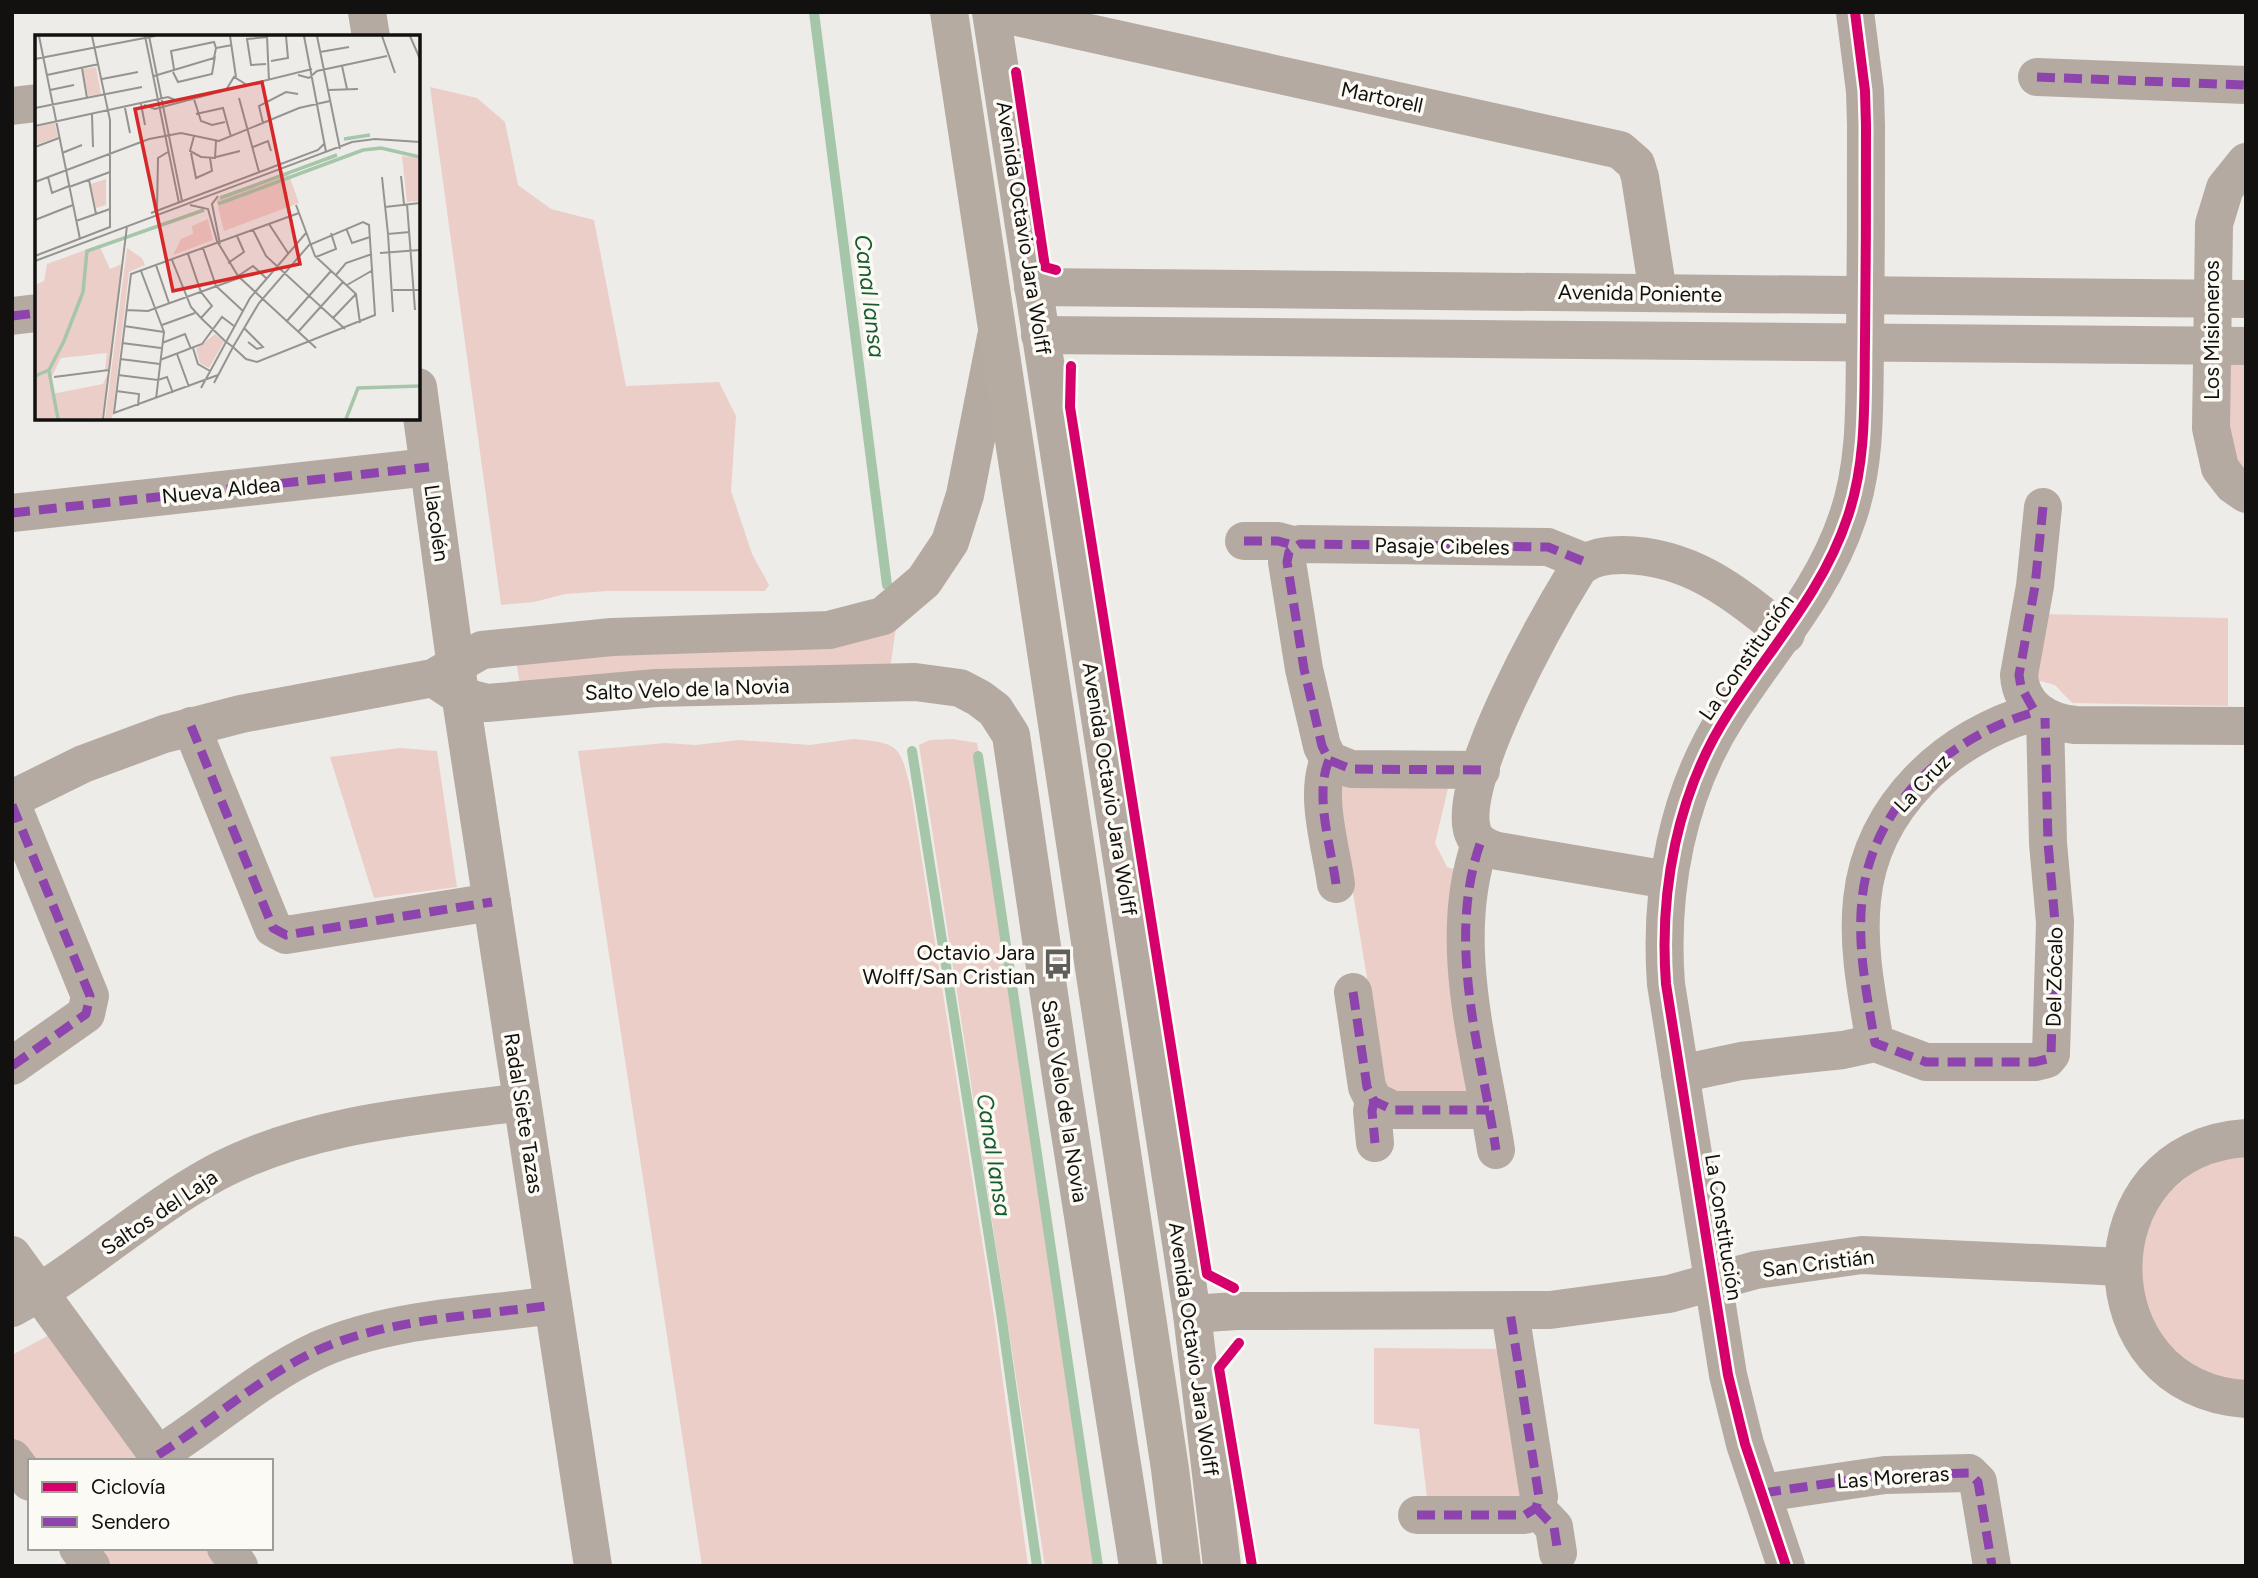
<svg xmlns="http://www.w3.org/2000/svg" width="2258" height="1578" font-family="Figtree,sans-serif">
	<rect width="100%" height="100%" fill="#edece8"/>
	<g fill="#ebcec8">
		<polygon points="430,87 477,98 505,122 518,185 551,209 594,220 626,386 719,382 736,416 731,491 752,554 769,585 765,591 608,591 565,594 534,602 501,605"/>
		<polygon points="2217,360 2246,360 2246,489 2236,482"/>
		<polygon points="900,600 889,676 520,685 516,660"/>
		<polygon points="2039,614 2228,618 2228,706 2072,703 2055,685 2033,679"/>
		<path d="M853,739C900,743 900,745 911,791L994,1316L1028,1566H702L578,751L665,743L696,745L739,740L810,745Z"/>
		<polygon points="953,739 977,743 981,764 1099,1566 1045,1566 919,745 930,740"/>
		<polygon points="400,748 437,751 457,887 374,898 330,757"/>
		<polygon points="1332,766 1451,776 1435,843 1447,867 1468,873 1484,1101 1387,1099"/>
		<polygon points="2246,1146 2246,1391 2216,1386 2141,1320 2142,1216 2218,1150"/>
		<polygon points="55,1332 149,1461 30,1461 12,1446 12,1355"/>
		<polygon points="1374,1348 1508,1349 1528,1501 1428,1507 1419,1429 1374,1424"/>
		<polygon points="86,1548 213,1548 225,1566 98,1566"/>
	</g>
	<g fill="none" stroke-linecap="round" stroke-linejoin="round">
		<g stroke="#a6c6aa" stroke-width="10">
			<polyline points="814,12 887,585"/>
			<polyline points="912,751 1001,1313 1037,1566"/>
			<polyline points="978,756 1098,1566"/>
		</g>
		<g stroke="#b5aaa1" stroke-width="38">
			<polyline points="367,12 371,37"/>
			<polyline points="991,12 1192,1314 1222,1566"/>
			<polyline points="994,12 1620,150 1636,164 1640,177 1658,293"/>
			<polyline points="2037,77 2246,85"/>
			<polyline points="12,106 37,103"/>
			<polyline points="2246,162 2225,188 2214,224 2211,428 2220,468 2233,485 2246,494"/>
			<polyline points="1033,287 2246,299"/>
			<polyline points="12,316 37,313"/>
			<polyline points="1040,335 2246,346"/>
			<polyline points="418,387 455,660 593,1566"/>
			<path d="M2043,507L2035,586L2019,675C2021,707 2047,722 2075,725L2246,726"/>
			<polyline points="12,513 429,467"/>
			<polyline points="1244,541 1278,541 1296,546"/>
			<polyline points="433,678 460,696 487,703 656,688 915,682 960,688 979,698 995,710 1011,735 1061,1076 1138,1566"/>
			<polyline points="191,726 273,928 286,935 492,902"/>
			<path d="M1329,760C1314,795 1331,847 1336,884"/>
			<polyline points="1481,770 1351,769 1329,760 1322,746 1304,669 1287,562 1289,552 1300,544 1548,547 1585,562"/>
			<polyline points="12,799 83,764 164,734 241,714 433,678 482,650 612,637 829,630 883,616 924,581 950,542 965,495 996,337"/>
			<polyline points="12,805 90,996 86,1014 12,1066"/>
			<path d="M1480,844C1446,943 1481,1051 1496,1150"/>
			<path d="M1668,880L1498,851C1487,848 1477,844 1473,833C1454,782 1549,616 1578,569C1590,557 1607,555 1623,555C1691,556 1735,593 1786,634"/>
			<polyline points="1353,992 1367,1087 1374,1101 1393,1110 1489,1110"/>
			<polyline points="1875,1043 1926,1062 2035,1062 2047,1059 2051,1054 2055,922 2048,843 2045,718"/>
			<path d="M1875,1043C1867,995 1857,948 1862,900C1871,806 1949,736 2035,712"/>
			<polyline points="1680,1074 1741,1061 1843,1050 1875,1043"/>
			<polyline points="1374,1101 1372,1111 1375,1143"/>
			<path d="M2246,1138C2082,1148 2083,1389 2246,1399"/>
			<polyline points="12,1255 162,1461"/>
			<path d="M12,1308C84,1269 144,1211 217,1172C311,1123 419,1116 522,1102"/>
			<polyline points="1192,1314 1236,1311 1550,1310 1669,1294 1756,1270 1862,1255 2122,1267"/>
			<path d="M158,1455C212,1421 260,1377 318,1350C390,1318 476,1316 553,1305"/>
			<polyline points="12,1458 30,1482"/>
			<polyline points="1763,1493 1885,1475 1969,1473 1978,1482 1992,1566"/>
			<polyline points="1536,1508 1554,1527 1558,1553"/>
			<polyline points="1417,1515 1525,1515 1536,1508 1539,1497 1510,1312"/>
			<polyline points="78,1548 91,1566"/>
			<polyline points="226,1548 239,1566"/>
			<path d="M1786,1566L1745,1444L1728,1375L1666,984C1659,891 1677,793 1728,714C1770,648 1823,592 1848,516C1867,460 1864,400 1865,342C1866,270 1866,197 1866,125L1865,91L1855,12"/>
		</g>
		<polyline stroke="#b6aba0" stroke-width="38" points="949,12 1170,1469 1182,1566"/>
		<g stroke="#8e44ad" stroke-width="9" stroke-dasharray="18 9" stroke-linecap="butt">
			<polyline points="2037,77 2246,85"/>
			<polyline points="12,316 37,313"/>
			<path d="M2043,507L2035,586L2019,675L2021,687L2035,712C1949,736 1871,806 1862,900C1857,948 1867,995 1875,1043L1926,1062H2035L2047,1059L2051,1054L2055,922L2048,843L2045,718"/>
			<polyline points="12,513 429,467"/>
			<polyline points="1244,541 1278,541 1296,546"/>
			<polyline points="191,726 273,928 286,935 492,902"/>
			<path d="M1329,760C1314,795 1331,847 1336,884"/>
			<polyline points="1481,770 1351,769 1329,760 1322,746 1304,669 1287,562 1289,552 1300,544 1548,547 1585,562"/>
			<polyline points="12,805 90,996 86,1014 12,1066"/>
			<path d="M1480,844C1446,943 1481,1051 1496,1150"/>
			<polyline points="1353,992 1367,1087 1374,1101 1393,1110 1489,1110"/>
			<polyline points="1374,1101 1372,1111 1375,1143"/>
			<path d="M158,1455C212,1421 260,1377 318,1350C390,1318 476,1316 553,1305"/>
			<polyline points="1763,1493 1885,1475 1969,1473 1978,1482 1992,1566"/>
			<polyline points="1536,1508 1554,1527 1558,1553"/>
			<polyline points="1417,1515 1525,1515 1536,1508 1539,1497 1510,1312"/>
		</g>
		<g stroke="#fcfaf4" stroke-width="15">
			<g id="cycleway">
				<polyline points="1016,72 1045,267 1056,270"/>
				<polyline points="1071,366 1070,407 1207,1274 1234,1288"/>
				<polyline points="1239,1343 1219,1368 1252,1566"/>
				<path d="M1786,1566L1745,1444L1728,1375L1666,984C1659,891 1677,793 1728,714C1770,648 1823,592 1848,516C1867,460 1864,400 1865,342C1866,270 1866,197 1866,125L1865,91L1855,12"/>
			</g>
		</g>
		<use href="#cycleway" stroke="#d6006c" stroke-width="10"/>
	</g>
	<defs>
		<g id="bus-bare" transform="scale(2.415)"><path d="M-5-6H5V4H4V6H2V4H-2V6H-4V4H-5ZM-3.5-4V0h7V-4ZM-3.5 1.2v1.5H-2V1.2ZM2 1.2v1.5H3.5V1.2Z" fill="#5f5e5b" stroke="#fcfaf4" stroke-width="2.5" paint-order="stroke"/></g>
	</defs>
	<g fill-rule="evenodd">
		<use href="#bus-bare" x="1058" y="964"/>
	</g>
	<g text-anchor="middle" dominant-baseline="central" stroke-width="7" stroke-linejoin="round" paint-order="stroke">
		<g font-size="21" fill="#12110f" stroke="#fcfaf4">
			<text transform="translate(1382 97) rotate(12)">Martorell</text>
			<text transform="translate(1024 228) rotate(81)">Avenida Octavio Jara Wolff</text>
			<text transform="translate(1640 293) rotate(1)">Avenida Poniente</text>
			<text transform="translate(2211 330) rotate(-90)">Los Misioneros</text>
			<text transform="translate(221 490) rotate(-6)">Nueva Aldea</text>
			<text transform="translate(437 523) rotate(82)">Llacolén</text>
			<text transform="translate(1442 546) rotate(1)">Pasaje Cibeles</text>
			<text transform="translate(1746 657) rotate(-55)">La Constitución</text>
			<text transform="translate(687 689) rotate(-2)">Salto Velo de la Novia</text>
			<text transform="translate(1922 783) rotate(-47)">La Cruz</text>
			<text transform="translate(1110 789) rotate(81)">Avenida Octavio Jara Wolff</text>
			<text transform="translate(2054 977) rotate(-89)">Del Zócalo</text>
			<text transform="translate(1065 1101) rotate(81)">Salto Velo de la Novia</text>
			<text transform="translate(524 1113) rotate(81)">Radal Siete Tazas</text>
			<text transform="translate(159 1212) rotate(-34)">Saltos del Laja</text>
			<text transform="translate(1724 1227) rotate(81)">La Constitución</text>
			<text transform="translate(1818 1263) rotate(-7)">San Cristián</text>
			<text transform="translate(1194 1349) rotate(82)">Avenida Octavio Jara Wolff</text>
			<text transform="translate(1893 1477) rotate(-4)">Las Moreras</text>
		</g>
		<g font-size="21" fill="#12110f" stroke="#fcfaf4" text-anchor="end">
			<text x="1035" y="952">Octavio Jara<tspan x="1035" dy="24">Wolff/San Cristian</tspan></text>
		</g>
		<g font-size="23" font-style="italic" fill="#155b2d" stroke="#fcfaf4">
			<text transform="translate(870 296) rotate(83)">Canal Iansa</text>
			<text transform="translate(994 1155) rotate(81)">Canal Iansa</text>
		</g>
	</g>
	<g transform="translate(35 35)">
		<rect width="385" height="385" fill="#edece8"/>
		<path d="M61,32L66,59L53,61L48,34ZM20,88L23,102L0,110V92ZM367,121L385,123V166L372,167ZM255,136L254,142L207,160L255,143L264,168L189,196L183,172L199,163L183,169L181,164ZM71,144V170L61,173L56,149ZM173,184L178,205L138,220L146,204L158,199L157,191ZM64,210L75,234L87,229L74,334L70,335L72,318L26,323L15,345L17,359L68,349L73,338L67,383L0,384V250L9,246L12,229ZM92,213L107,223L110,230L94,237L77,384H70ZM180,299L189,307L174,333L165,328L161,314Z" fill="#ebcec8"/>
		<path fill="none" stroke="#a6c6aa" stroke-width="3.5" d="M309,104L335,100M185,163L302,120M183,169L328,115L346,113L385,122M14,336L23,384M0,341L14,335L29,306L48,257L52,216L169,175M311,384L323,353L385,351"/>
		<path fill="none" stroke="#959491" stroke-width="2" d="M4,1L45,204M110,1L144,168M114,1L147,166M195,1L201,42M232,1L234,46M269,1L291,117M282,1L305,114M347,1L360,38M375,1L385,24M285,17L314,12M0,24L120,1M236,26L253,23L251,1M231,29L216,30L212,4L233,2M307,31L312,54M47,33L52,63M139,34L136,16L179,7L181,13M138,37L143,47L177,39L180,21M12,40L64,29M263,40L274,43L282,36L352,21M119,41L179,23L181,13L197,10M67,44L103,37M212,50L277,34M15,55L39,50M191,55L199,42L212,50M293,55L323,54M158,61L166,86L177,90L190,87M204,63L224,137M106,69L110,90M109,70L120,74L191,55M0,73L107,52M90,73L95,98M57,79L58,112M161,79L188,73L196,102M228,88L224,71L251,57L263,59M0,91L133,62L140,65M159,101L155,116L166,122L180,123L181,106M0,112L24,103M218,112L233,106L236,116M27,118L47,110M156,118L161,143L177,136L175,123M181,122L205,116M366,141L369,169M13,142L17,158L34,151M347,142L353,199L375,197M54,145L61,179M0,147L114,104L146,98L184,106L264,73L295,66M34,152L75,137M183,161L177,169L185,209M372,169L380,275M155,170L173,174L182,206L203,241L281,313M261,170L280,221L321,259L325,288M350,172L385,168M122,176L123,123L133,117M116,178L283,115L289,109M0,185L38,170M41,186L75,174M234,189L253,218M311,193L317,208L335,202M218,195L231,221L310,294M353,199L358,277M168,213L181,251L208,276M345,218L385,215M153,219L166,257L177,271L166,283M0,221L75,192V85L57,1M281,222L301,214L296,198M137,225L156,272L166,283L190,306L198,312L211,324L222,327L340,280L334,190L328,187L274,210L224,268L198,312L179,348M0,226L317,107L340,104L385,107M193,228L209,217L202,201M121,230L134,268M106,236L129,297L121,364M301,240L311,228L337,219M203,241L218,231L231,243M312,250L338,235M358,255H385M91,275L113,276L204,243M298,283L321,259M251,287L296,236M127,290L160,278M89,291L129,297M209,293L228,312L222,314L213,307M263,297L308,247M87,308L126,313M127,308L150,299L156,314M158,313L163,329L175,336M142,319L154,352M85,324L125,329M125,325L167,309L187,282L199,291M83,340L123,345L132,342L138,358M183,340L79,378L96,239L264,178M19,342L74,335M166,353L215,263L271,198M81,356L104,359L103,371M68,384L92,191"/>
		<path fill="#d62828" fill-opacity="0.15" stroke="#d62828" stroke-width="3.5" d="M227,47L265,229L138,256L100,74Z"/>
		<rect width="385" height="385" fill="none" stroke="#12110f" stroke-width="3.5"/>
	</g>
	<rect width="2258" height="1578" fill="none" stroke="#12110f" stroke-width="28"/>
	<rect x="28" y="1459" width="245" height="91" fill="#fcfaf4" stroke="#9e9d98" stroke-width="2"/>
	<rect x="42" y="1482" width="35" height="10" fill="#d6006c" stroke="#9e9d98" stroke-width="2"/>
	<text x="91" y="1494" font-size="21" fill="#12110f">Ciclovía</text>
	<rect x="42" y="1517" width="35" height="10" fill="#8e44ad" stroke="#9e9d98" stroke-width="2"/>
	<text x="91" y="1529" font-size="21" fill="#12110f">Sendero</text>
</svg>
